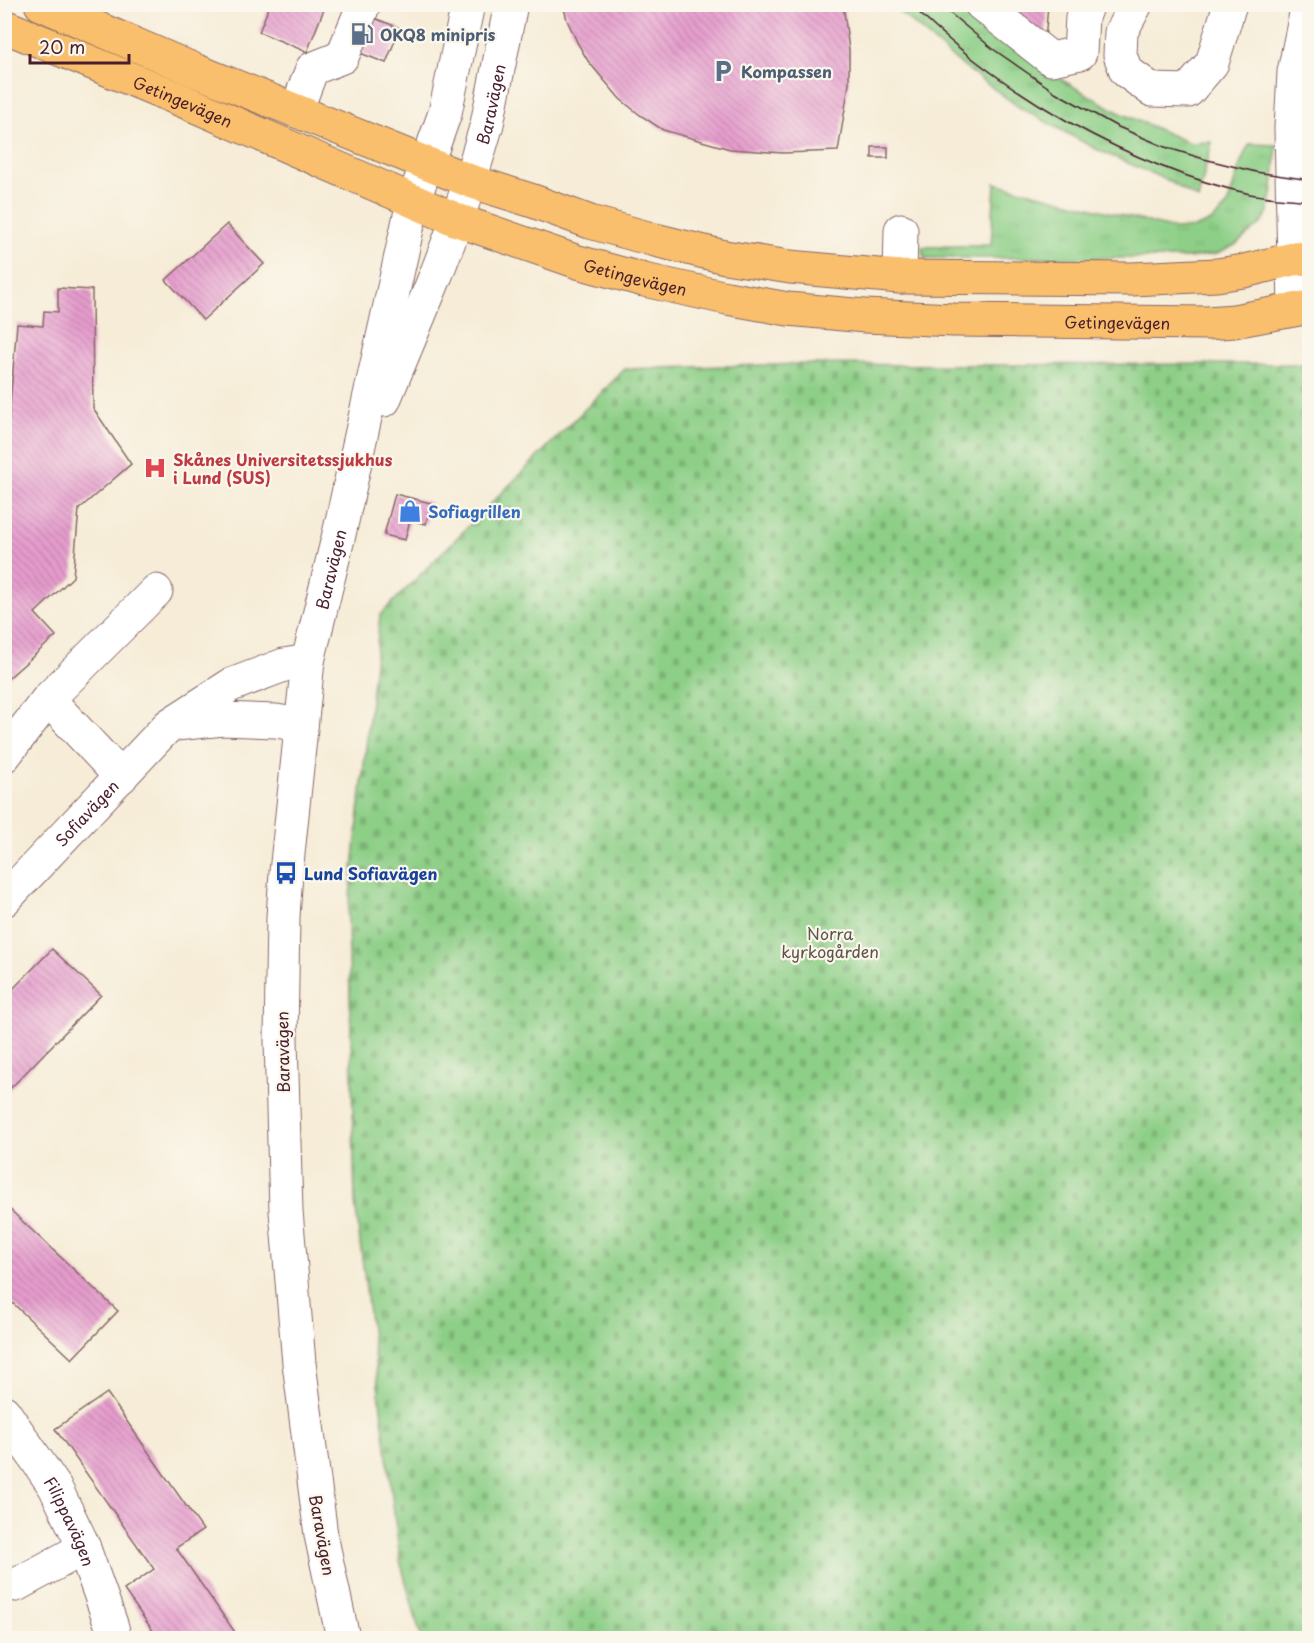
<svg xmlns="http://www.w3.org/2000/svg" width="1314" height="1643" font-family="'Playpen Sans',sans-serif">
	<defs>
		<pattern id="grass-tufts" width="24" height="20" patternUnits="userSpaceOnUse" patternTransform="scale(1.5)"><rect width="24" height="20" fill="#8dcf87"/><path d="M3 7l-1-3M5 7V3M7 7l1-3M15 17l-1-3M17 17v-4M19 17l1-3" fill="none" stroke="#7bb175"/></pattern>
		<pattern id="cemetery-stones" width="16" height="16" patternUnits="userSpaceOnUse" patternTransform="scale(1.5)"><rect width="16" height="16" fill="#8dcf87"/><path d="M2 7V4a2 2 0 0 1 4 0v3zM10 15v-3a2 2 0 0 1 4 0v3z" fill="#7bb175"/></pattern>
		<pattern id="building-back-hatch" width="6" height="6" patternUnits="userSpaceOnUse" patternTransform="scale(1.5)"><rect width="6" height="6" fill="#e69ccd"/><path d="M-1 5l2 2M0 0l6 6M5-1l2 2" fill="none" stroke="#bc7fa7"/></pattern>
	</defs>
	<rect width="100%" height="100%" fill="#fbf7ec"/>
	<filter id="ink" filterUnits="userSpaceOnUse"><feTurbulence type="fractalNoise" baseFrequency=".0167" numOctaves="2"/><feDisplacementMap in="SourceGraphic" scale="12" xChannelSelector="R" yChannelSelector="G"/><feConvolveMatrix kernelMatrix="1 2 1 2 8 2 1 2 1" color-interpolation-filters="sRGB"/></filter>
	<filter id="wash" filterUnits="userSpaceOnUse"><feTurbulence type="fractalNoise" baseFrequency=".008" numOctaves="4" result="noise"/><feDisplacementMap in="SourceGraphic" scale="24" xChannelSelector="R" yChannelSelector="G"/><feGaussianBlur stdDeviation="1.35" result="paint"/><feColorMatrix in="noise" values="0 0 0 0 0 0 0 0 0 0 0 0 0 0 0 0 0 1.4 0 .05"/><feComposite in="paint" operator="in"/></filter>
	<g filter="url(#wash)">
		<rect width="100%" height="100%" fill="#f6ecd7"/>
		<g fill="url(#grass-tufts)" stroke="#6c7759" stroke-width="1.5">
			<polygon points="892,5 958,5 1048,72 1118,112 1190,143 1212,142 1198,199 1169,181 1098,150 1019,107 956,61"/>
			<path d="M1250,144L1277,145C1274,167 1275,205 1262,223L1235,245L1217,254L1189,258H924L922,247L991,245L995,183L1175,229L1194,228L1212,221L1227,206L1240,165L1246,150Z"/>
		</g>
		<polygon fill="url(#cemetery-stones)" stroke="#6c7759" stroke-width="1.5" points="803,364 939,365 1309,364 1309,1638 421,1638 400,1560 355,1202 348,915 380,615 625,369"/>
		<g id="blocks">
			<g fill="url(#building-back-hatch)">
				<polygon points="270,4 326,4 307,52 259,32"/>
				<polygon points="563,4 843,4 849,50 849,84 838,151 783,153 730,149 663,130 640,115 620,99 588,61 578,44 567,20"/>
				<polygon points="997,4 1048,4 1045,42"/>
				<polygon points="345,7 400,28 386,63 331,42"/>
				<rect x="872" y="147" width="16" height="11"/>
				<polygon points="227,224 264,264 203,320 166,280"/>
				<polygon points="58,288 92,290 93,408 131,464 79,509 73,577 35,613 56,636 4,682 4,450 6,449 17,324 43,326 44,311 58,312"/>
				<polygon points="395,494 431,503 426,524 410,520 405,540 384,535"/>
				<polygon points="52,949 101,995 4,1095 4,998"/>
				<polygon points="4,1204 118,1311 72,1359 4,1295"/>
				<polygon points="107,1393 203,1530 176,1548 239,1638 158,1638 124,1590 154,1569 55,1429"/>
			</g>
		</g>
	</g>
	<g filter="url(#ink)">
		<use href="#blocks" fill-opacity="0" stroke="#866767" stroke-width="1.5"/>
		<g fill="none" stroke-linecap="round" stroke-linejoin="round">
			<g stroke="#866767" stroke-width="35">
				<g id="minor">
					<polyline points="981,4 1051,59 1080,53 1082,17 1087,4"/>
					<polyline points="1136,4 1121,32 1120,55 1126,71 1152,90 1188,91 1212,63 1230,4"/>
					<polyline points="296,111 312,69 342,57 364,4"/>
					<polyline points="900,277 901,230"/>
					<polyline points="1295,309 1291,128 1294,72 1308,4"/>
					<path id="s1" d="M384,400L436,275L457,220L470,181L487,124L511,4"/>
					<polyline points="48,699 121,777"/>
					<polyline points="176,724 223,719 276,721 301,725"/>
					<polyline points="4,756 48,699 156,591"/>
					<path id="s2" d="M4,900L169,725L231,685L284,665L308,661"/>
					<path id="s3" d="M4,1412L55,1487L82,1543L111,1624L115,1638"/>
					<polyline points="16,1585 84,1548"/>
					<path id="s4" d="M343,1638L321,1535L299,1363L286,1211L281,1040L283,917L286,873L308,661L340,530L413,202L445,113L468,4"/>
				</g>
			</g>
			<g stroke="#866767" stroke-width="35">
				<g id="major">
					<polyline points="41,4 197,71 470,181 533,201 590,222 655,240 725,257 790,267 900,277 1132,279 1217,275 1244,271 1293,259 1310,258"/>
					<path id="s5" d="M4,26L186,102L457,220L578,262L644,280L727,298L788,309L865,316L954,320L1207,323L1234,321L1310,307"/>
				</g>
			</g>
			<use href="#minor" stroke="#fff" stroke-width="33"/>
			<use href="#major" stroke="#f9bf6d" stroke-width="33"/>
			<g stroke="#4a1f2b" stroke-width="1.5">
				<path d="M910,4C998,91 1130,167 1250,194C1269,198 1290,199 1310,201"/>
				<polyline points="939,4 993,49 1055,92 1116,126 1165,147 1204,159 1256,172 1310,180"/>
			</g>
		</g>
	</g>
	<defs>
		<g id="fuel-bare" transform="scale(1.8)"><path d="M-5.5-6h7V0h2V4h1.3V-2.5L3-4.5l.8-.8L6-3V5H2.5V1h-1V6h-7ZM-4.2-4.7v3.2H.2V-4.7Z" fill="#5c6f8a" stroke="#fbf7ec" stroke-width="2.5" paint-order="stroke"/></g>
		<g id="parking-bare" transform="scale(1.8)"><path d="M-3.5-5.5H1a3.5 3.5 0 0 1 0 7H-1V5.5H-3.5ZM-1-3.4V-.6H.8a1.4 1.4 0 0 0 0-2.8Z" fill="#5c6f8a" stroke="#fbf7ec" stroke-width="2.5" paint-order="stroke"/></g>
		<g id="hospital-bare" transform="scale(1.8)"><path d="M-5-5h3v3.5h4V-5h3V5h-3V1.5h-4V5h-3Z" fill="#e0444e" stroke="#fbf7ec" stroke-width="2.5" paint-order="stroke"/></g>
		<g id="shop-bare" transform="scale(1.8)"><path d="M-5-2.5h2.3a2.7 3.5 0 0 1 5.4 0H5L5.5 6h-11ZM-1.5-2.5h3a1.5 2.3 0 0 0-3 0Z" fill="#3f7fe0" stroke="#fbf7ec" stroke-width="2.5" paint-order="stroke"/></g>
		<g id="bus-bare" transform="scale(1.8)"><path d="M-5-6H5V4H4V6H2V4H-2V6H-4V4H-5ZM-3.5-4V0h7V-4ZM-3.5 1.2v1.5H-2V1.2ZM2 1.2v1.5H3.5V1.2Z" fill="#1a4fb4" stroke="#fbf7ec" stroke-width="2.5" paint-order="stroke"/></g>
	</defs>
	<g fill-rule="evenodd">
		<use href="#fuel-bare" x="362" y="34"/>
		<use href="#parking-bare" x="723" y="71"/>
		<use href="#hospital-bare" x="155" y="468"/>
		<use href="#shop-bare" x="410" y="511"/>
		<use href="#bus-bare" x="286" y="873"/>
	</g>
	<g text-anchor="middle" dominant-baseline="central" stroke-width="4.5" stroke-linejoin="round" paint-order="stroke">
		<g font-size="16" font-weight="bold" fill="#4e5e75" stroke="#fbf7ec" text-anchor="start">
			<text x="380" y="34">OKQ8 minipris</text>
			<text x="741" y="71">Kompassen</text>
		</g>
		<g font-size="16" fill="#4a1f2b" stroke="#fbf7ec">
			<text stroke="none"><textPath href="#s5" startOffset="194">Getingevägen</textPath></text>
			<text stroke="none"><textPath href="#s1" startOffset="315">Baravägen</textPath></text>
			<text stroke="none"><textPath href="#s5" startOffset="680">Getingevägen</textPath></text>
			<text stroke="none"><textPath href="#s5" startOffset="1166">Getingevägen</textPath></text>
			<text stroke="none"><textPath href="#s4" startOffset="1077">Baravägen</textPath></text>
			<text stroke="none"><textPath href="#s2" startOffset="120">Sofiavägen</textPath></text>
			<text transform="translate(282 1052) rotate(-91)">Baravägen</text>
			<text stroke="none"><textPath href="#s3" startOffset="128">Filippavägen</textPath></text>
			<text transform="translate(323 1535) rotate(80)">Baravägen</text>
		</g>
		<g font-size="16" font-weight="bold" fill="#be3a42" stroke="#fbf7ec" text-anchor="start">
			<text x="173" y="459">Skånes Universitetssjukhus<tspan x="173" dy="18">i Lund (SUS)</tspan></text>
		</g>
		<g font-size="16" font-weight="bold" fill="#366cbe" stroke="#fbf7ec" text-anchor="start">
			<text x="428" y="511">Sofiagrillen</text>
		</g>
		<g font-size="16" font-weight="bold" fill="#164399" stroke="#fbf7ec" text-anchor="start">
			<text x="304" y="873">Lund Sofiavägen</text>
		</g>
		<g font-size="16" fill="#5e5447" stroke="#fbf7ec">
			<text x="830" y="933">Norra<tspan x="830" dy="18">kyrkogården</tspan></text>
		</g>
	</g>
	<rect width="1314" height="1643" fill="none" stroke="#fbf7ec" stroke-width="24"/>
	<path d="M30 54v9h99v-9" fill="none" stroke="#4a1f2b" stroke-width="3"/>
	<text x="39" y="54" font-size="18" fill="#4a1f2b" stroke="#fbf7ec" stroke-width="4.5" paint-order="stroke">20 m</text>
</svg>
